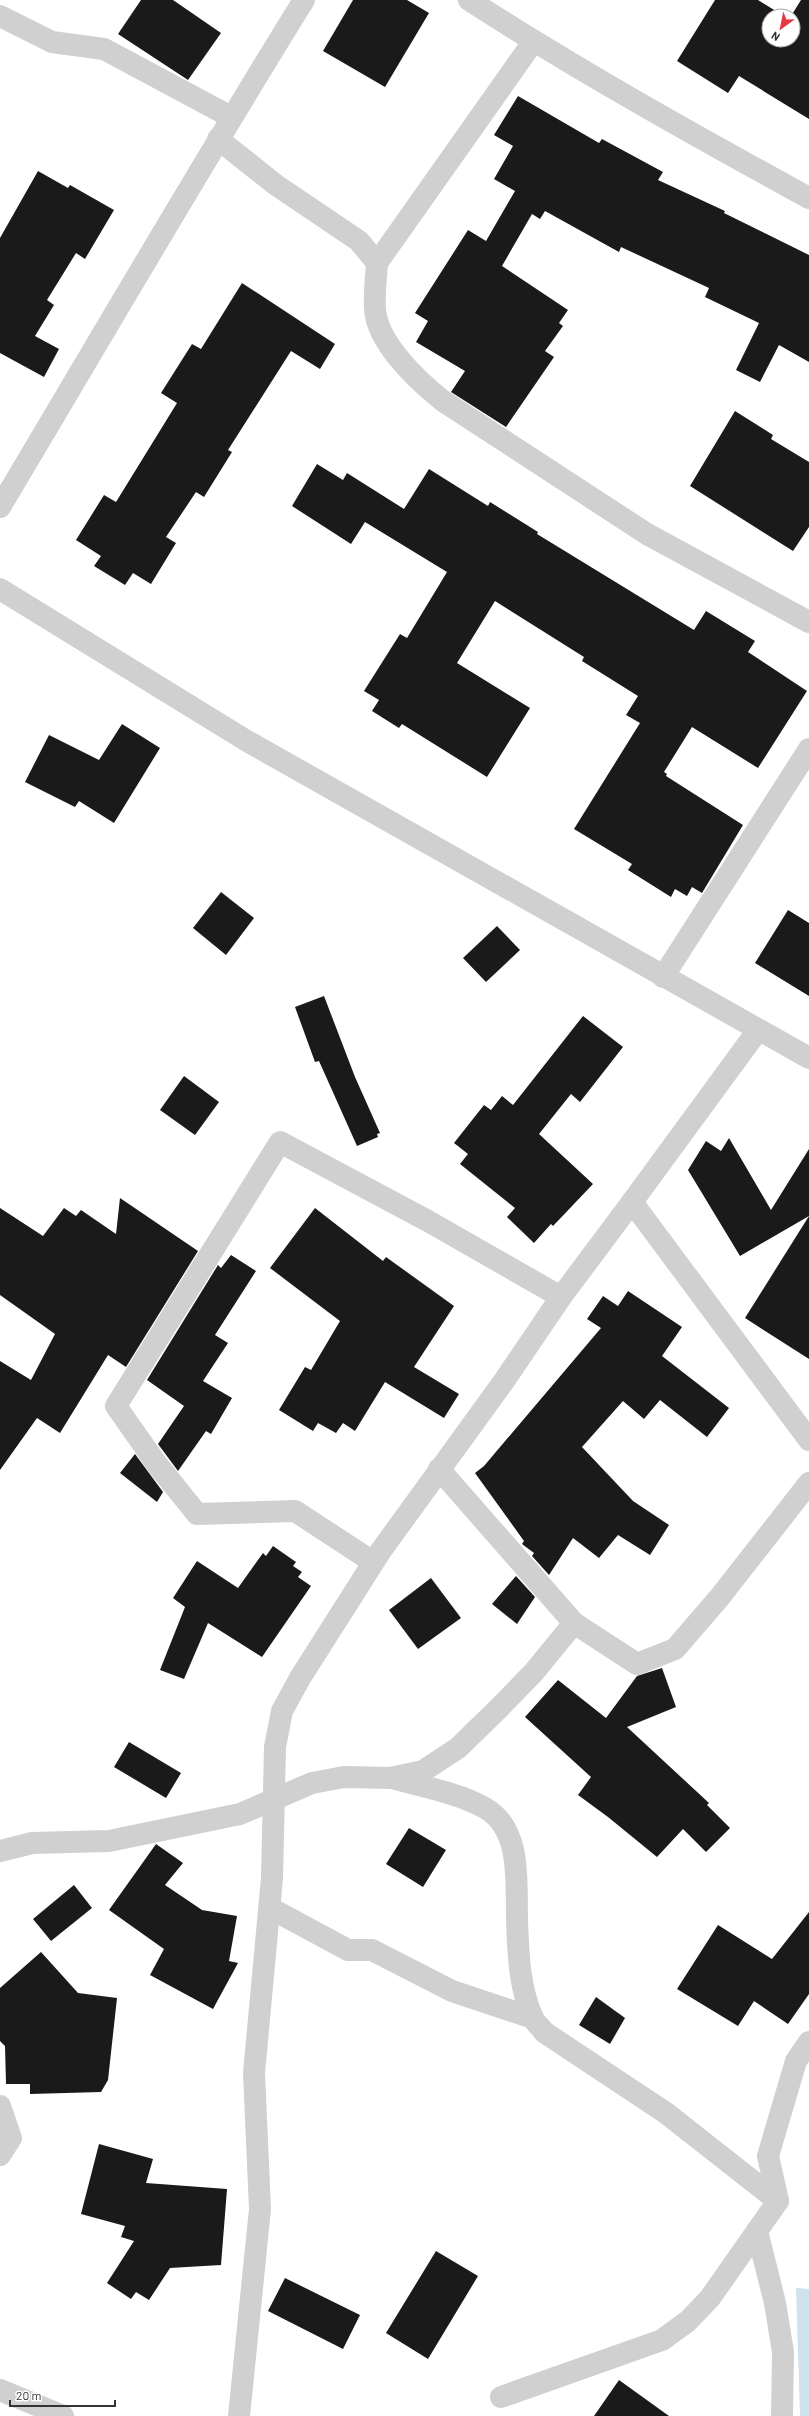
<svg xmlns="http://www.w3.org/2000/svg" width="809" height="2416" font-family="Barlow,sans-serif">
	<rect width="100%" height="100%" fill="#fff"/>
	<polygon fill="#cfe2ee" points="796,2288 809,2289 809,2416 800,2416"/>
	<g fill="#1a1a1a">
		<polygon points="141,0 173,0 221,33 188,80 118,34"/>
		<polygon points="353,0 407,0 429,13 385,87 323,51"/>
		<polygon points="715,0 758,0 784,16 769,16 769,40 793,40 793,16 791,16 801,0 809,0 809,119 739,76 728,93 677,61"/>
		<polygon points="518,96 599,143 602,139 663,172 658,180 725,211 724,213 809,255 809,362 779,345 760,382 736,370 759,323 705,297 709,288 621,247 619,252 545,211 540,219 532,214 502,266 568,310 559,323 563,326 545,351 554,357 506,427 451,392 465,371 416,342 428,321 415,313 468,230 486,241 515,191 494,179 513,146 494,135"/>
		<polygon points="38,171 68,188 70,185 114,210 85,259 76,253 47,300 54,305 35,336 59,349 44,377 0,353 0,238"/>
		<polygon points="242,283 335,344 320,369 291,351 228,450 232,452 204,497 196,492 166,537 176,543 151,584 133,573 125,585 94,566 101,556 76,540 104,495 116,502 177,403 161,393 192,344 201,349"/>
		<polygon points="735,411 773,435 771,439 809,462 809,527 793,551 690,486"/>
		<polygon points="317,464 343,480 347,473 404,509 429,469 488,506 490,502 538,532 537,534 694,630 706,611 755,641 748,652 807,691 758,768 692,727 664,772 667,774 666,776 743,825 702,893 692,887 687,896 675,889 671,897 628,870 632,864 574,829 640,723 626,715 638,696 582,661 584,657 495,601 457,663 530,708 487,777 402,724 399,728 372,711 379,700 364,691 400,634 407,638 447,572 365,522 351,544 292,506"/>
		<polygon points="122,724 160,748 114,823 79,801 75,807 25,782 49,735 99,760"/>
		<polygon points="221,892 254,918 226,955 193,928"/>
		<polygon points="788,910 809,923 809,996 755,963"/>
		<polygon points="497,926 520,950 486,982 463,958"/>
		<polygon points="324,996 355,1077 380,1133 377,1134 378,1137 357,1146 319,1061 315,1062 295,1007"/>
		<polygon points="583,1016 623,1047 580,1102 571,1094 539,1134 593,1184 553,1226 551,1224 534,1243 507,1217 515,1208 460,1164 468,1154 454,1143 484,1105 491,1110 502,1096 513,1105"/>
		<polygon points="184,1076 219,1102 195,1135 160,1110"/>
		<polygon points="729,1138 771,1210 809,1149 809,1216 740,1256 688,1170 706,1141 721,1151"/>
		<polygon points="120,1198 198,1251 126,1367 108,1355 60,1433 37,1418 0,1470 0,1361 31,1380 55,1334 0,1295 0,1208 43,1236 64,1208 76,1216 81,1210 116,1234"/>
		<polygon points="315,1208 383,1261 386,1257 454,1306 414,1367 459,1394 444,1418 385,1382 355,1431 343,1423 336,1433 318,1423 313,1431 279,1410 305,1367 311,1370 340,1321 270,1268"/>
		<polygon points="809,1216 809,1359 745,1318"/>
		<polygon points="231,1255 256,1271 215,1335 228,1343 203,1381 232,1398 211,1434 206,1431 178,1471 158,1444 184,1406 147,1380 218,1265 221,1268"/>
		<polygon points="628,1291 682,1327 662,1356 729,1408 707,1437 660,1400 644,1419 623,1401 582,1447 633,1501 669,1525 650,1555 618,1535 599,1558 573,1538 549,1575 532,1556 534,1553 522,1544 524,1541 475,1473 484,1466 601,1328 587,1319 603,1296 618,1306"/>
		<polygon points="135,1454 163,1492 157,1502 120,1473"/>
		<polygon points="273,1546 296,1562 293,1566 302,1572 298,1577 311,1586 262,1657 208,1623 184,1679 160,1670 185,1607 173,1598 197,1561 238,1588 263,1553 266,1556"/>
		<polygon points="516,1576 535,1597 517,1624 492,1604"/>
		<polygon points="431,1578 461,1618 418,1649 389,1610"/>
		<polygon points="662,1668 676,1707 627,1727 709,1803 707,1805 730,1828 706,1852 683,1829 657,1857 608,1817 578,1795 591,1777 525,1717 558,1680 606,1718 637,1676"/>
		<polygon points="129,1742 181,1773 166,1798 114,1767"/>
		<polygon points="409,1828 446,1850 423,1887 386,1864"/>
		<polygon points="156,1844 183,1863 165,1885 202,1910 237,1916 229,1961 238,1963 213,2009 150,1975 164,1949 109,1910"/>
		<polygon points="74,1885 92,1908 51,1941 33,1919"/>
		<polygon points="809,1912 809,1994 788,2024 754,2001 738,2026 677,1989 718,1925 772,1959"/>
		<polygon points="41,1952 78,1993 117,1998 108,2080 101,2092 30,2094 30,2084 6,2084 5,2046 0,2041 0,1988"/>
		<polygon points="596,1997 625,2018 610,2044 579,2025"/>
		<polygon points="99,2144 153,2159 146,2183 227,2189 221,2265 170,2268 149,2300 136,2292 131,2299 107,2283 134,2241 121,2237 125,2226 81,2214"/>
		<polygon points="436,2251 478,2276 428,2359 386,2333"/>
		<polygon points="285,2278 360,2315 343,2349 268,2311"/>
		<polygon points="619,2380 669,2416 594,2416"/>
	</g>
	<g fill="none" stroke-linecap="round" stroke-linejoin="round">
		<g stroke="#d0d0d0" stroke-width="22">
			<path d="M469,0C579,71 694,135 809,198"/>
			<polyline points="0,16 52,42 104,49 231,117"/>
			<path d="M218,139L276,185L359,241L377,263C376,278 374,294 375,309C377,343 418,381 443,401L647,534L809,622"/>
			<polyline points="377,263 533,42"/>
			<path d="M0,507C101,338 200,167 304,0"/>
			<polyline points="0,589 247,741 809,1058"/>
			<polyline points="663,977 809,749"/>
			<polyline points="758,1030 632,1202 809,1440"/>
			<polyline points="439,1469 574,1623 637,1664 675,1649 719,1598 809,1483"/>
			<polyline points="373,1562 295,1511 197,1514 156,1463 116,1406 280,1142 428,1221 561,1297"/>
			<path d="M395,1779C424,1787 458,1793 485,1808C522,1829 516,1882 517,1919C518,1950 519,1989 533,2018C535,2023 541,2027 544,2032L666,2113L778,2201"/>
			<polyline points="0,1851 32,1843 109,1841 240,1814 312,1783 344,1777 390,1778 423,1771 458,1748 498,1709 534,1672 574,1623"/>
			<polyline points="270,1908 348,1950 372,1950 452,1991 533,2018"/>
			<polyline points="0,2106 11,2138 0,2155"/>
			<polyline points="757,2231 775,2303 783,2352 782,2416"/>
			<polyline points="0,2390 63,2416"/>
			<polyline points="501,2397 662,2340 688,2321 710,2298 778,2201 768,2156 796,2061 809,2042"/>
			<polyline points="239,2416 260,2209 254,2073 272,1878 275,1747 282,1711 300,1678 380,1552 504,1381 561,1297 632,1202"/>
		</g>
	</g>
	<g transform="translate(781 28) rotate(213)"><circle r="19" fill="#ffffff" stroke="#adadad"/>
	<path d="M0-3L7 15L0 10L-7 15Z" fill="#e63946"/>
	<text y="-6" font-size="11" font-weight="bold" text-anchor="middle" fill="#333333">N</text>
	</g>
	<path d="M10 2400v6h105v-6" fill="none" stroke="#333333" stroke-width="2"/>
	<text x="16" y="2400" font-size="12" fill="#333333" stroke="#ffffff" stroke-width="3" paint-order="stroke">20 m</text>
</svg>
